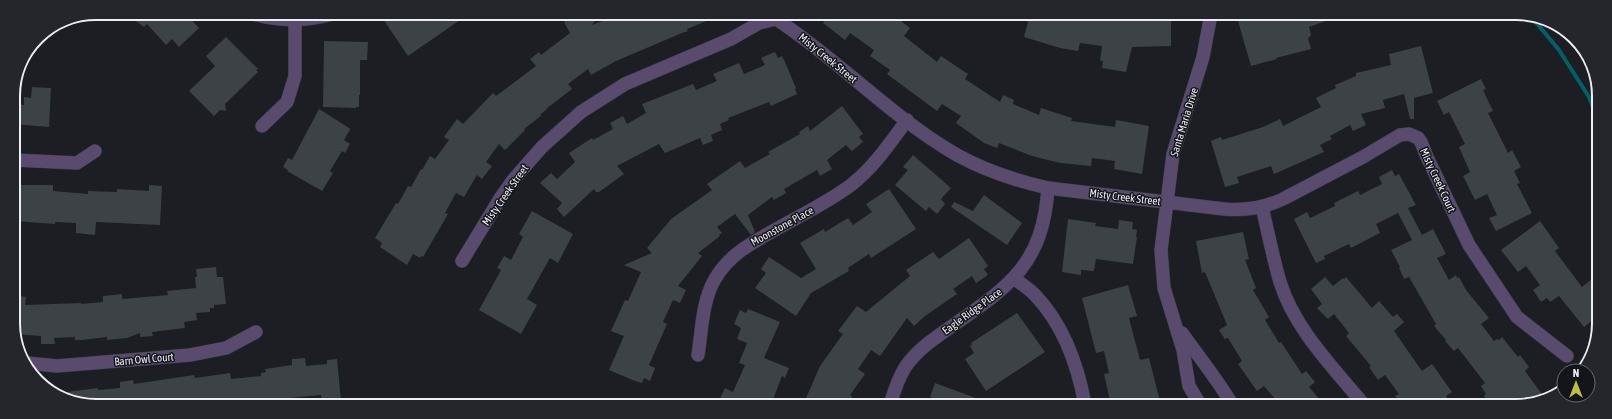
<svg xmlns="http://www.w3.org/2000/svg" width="1612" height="419" font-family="'Asap Condensed',sans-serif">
	<rect width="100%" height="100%" fill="#1c1e23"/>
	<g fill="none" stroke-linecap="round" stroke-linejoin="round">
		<polyline stroke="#00616a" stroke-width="4" points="1530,15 1559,50 1589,97 1597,117"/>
	</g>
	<g fill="#3c4246">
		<polygon points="125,13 185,13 199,28 179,47 172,39 166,45 147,24 144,27"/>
		<polygon points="392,13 470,13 408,56 383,19"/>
		<polygon points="582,14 600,14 592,25 621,14 723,14 687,29 688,31 682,33 616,61 591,75 588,69 568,84 572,89 546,109 547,109 540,115 541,116 524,129 525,130 505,150 499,144 486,162 492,166 482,179 477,175 464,197 456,193 445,213 448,214 423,257 421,256 420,258 413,254 407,265 380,247 382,243 375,238 396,203 398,204 408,186 411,187 421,169 422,170 430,156 435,159 449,140 444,137 457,119 463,124 493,93 496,96 536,66 530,59 539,52 541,55 570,33 564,22"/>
		<polygon points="830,14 892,14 910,28 904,36 937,62 941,56 968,74 965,79 1000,102 1003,95 1014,100 1013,104 1039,115 1041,108 1072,118 1071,121 1115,127 1116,120 1149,126 1142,174 1114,169 1115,161 1092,158 1091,166 1060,163 1032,156 999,143 997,148 984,143 956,123 961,116 942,104 937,111 887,74 890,70 870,56 874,50 850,33 845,40 823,23"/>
		<polygon points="1013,14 1089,14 1089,15 1118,20 1119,15 1142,18 1142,14 1171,14 1171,46 1132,47 1126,72 1102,68 1103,61 1100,61 1102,46 1080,43 1078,51 1060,48 1024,37 1028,22"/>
		<polygon points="1236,14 1254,14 1255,18 1269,14 1340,14 1340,16 1309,27 1311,35 1308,38 1311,49 1276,58 1277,59 1251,66"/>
		<polygon points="226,37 258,69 256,70 258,72 225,104 226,111 220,110 214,116 189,91 215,66 206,56"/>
		<polygon points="324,41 368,42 367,60 360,60 360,95 359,95 359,107 356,107 356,108 323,107"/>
		<polygon points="1421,46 1433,93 1414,98 1414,119 1410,119 1404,94 1383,100 1385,108 1361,114 1366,125 1353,131 1350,125 1330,136 1332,139 1320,145 1324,152 1274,174 1271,166 1237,177 1239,183 1225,187 1211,141 1221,137 1222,140 1263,127 1280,119 1283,126 1321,107 1316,98 1336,88 1335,85 1356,76 1356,73 1391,65 1389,54"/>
		<polygon points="775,52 778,58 782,56 785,62 796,88 795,89 797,94 771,106 769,102 728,118 729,120 720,124 722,130 711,135 713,141 703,145 700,138 665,153 659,144 617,166 624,174 599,192 596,192 594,189 564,217 557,209 562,203 540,183 551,173 557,179 575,162 569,153 592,138 593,140 613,129 610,123 623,116 627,124 646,113 642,104 693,84 696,90 717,81 713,74 739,63 744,74 765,65 761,58"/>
		<polygon points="1481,79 1486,89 1483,90 1493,111 1488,113 1508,153 1512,150 1521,167 1514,171 1520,183 1517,184 1532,213 1496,231 1489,218 1497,215 1487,194 1475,200 1463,176 1470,172 1459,147 1465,144 1449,112 1444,115 1437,101"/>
		<polygon points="32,87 51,88 49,127 13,124 13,104 24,105 24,97 31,98"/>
		<polygon points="842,106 863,134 859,137 863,142 852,151 846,145 827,160 832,169 820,176 817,170 784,189 786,193 774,200 772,197 748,215 755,232 751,235 735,214 717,227 722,233 719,235 720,236 698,253 702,256 678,286 686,290 680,303 673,300 663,322 667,324 649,365 655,368 650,381 644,378 642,383 635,381 609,370 624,336 611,331 625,300 628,301 641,272 624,265 652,253 647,248 671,219 712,190 707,184 740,161 745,168 770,154 768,152 800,134 799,132 808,126 810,131"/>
		<polygon points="319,109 349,128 350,129 344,140 350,144 345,153 342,151 330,171 333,173 322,191 287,171 288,170 283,167 288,158 292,160"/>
		<polygon points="913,155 951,188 941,199 945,204 937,214 929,207 926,211 895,185 908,170 903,167"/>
		<polygon points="1392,170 1395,176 1399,174 1416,205 1408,208 1422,235 1433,229 1446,254 1437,258 1449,280 1456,275 1457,278 1459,277 1466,290 1489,318 1481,324 1494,341 1497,339 1499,340 1502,337 1518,357 1520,355 1529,367 1525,371 1544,397 1521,406 1492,406 1484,396 1486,394 1481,386 1485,383 1458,348 1454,351 1445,341 1446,340 1434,326 1436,324 1409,277 1404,279 1399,268 1400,267 1391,250 1412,240 1398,213 1376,224 1380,233 1351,248 1349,244 1324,256 1325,259 1316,263 1294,219 1307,212 1310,218 1335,206 1334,203 1358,191 1360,195 1382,184 1379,177"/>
		<polygon points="14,185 53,185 53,191 88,194 88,191 117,192 117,189 149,191 149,185 162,186 160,225 96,222 95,235 76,233 76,223 55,222 55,224 14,221"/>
		<polygon points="889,189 916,229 871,258 869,254 848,268 849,271 811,293 796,316 755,288 766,273 761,269 769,257 801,278 816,269 800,243 824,229 825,232 848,218 853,225 872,212 866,204"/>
		<polygon points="984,195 1022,223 1007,245 951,207 954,202 973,211"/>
		<polygon points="532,211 573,234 558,263 550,258 527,299 537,305 521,334 479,310 501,270 497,268 504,256 511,260 523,237 519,234"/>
		<polygon points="1068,219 1096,223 1095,226 1118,229 1119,220 1133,222 1132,229 1137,230 1136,237 1137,237 1133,264 1096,259 1094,271 1081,270 1081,275 1062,272"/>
		<polygon points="1540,221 1559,248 1555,251 1582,287 1597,275 1597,317 1584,327 1559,296 1550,302 1547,298 1541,302 1533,290 1540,285 1526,266 1518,272 1501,250"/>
		<polygon points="1243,232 1249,259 1245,260 1256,288 1253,290 1269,317 1265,320 1279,343 1281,342 1302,374 1306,371 1315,382 1309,387 1325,406 1281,406 1264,386 1257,391 1238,364 1242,361 1228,338 1225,339 1219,330 1227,325 1205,272 1202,273 1196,241"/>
		<polygon points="969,238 988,266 984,269 988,275 976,283 972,276 953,289 957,294 925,316 914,326 907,318 880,356 871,350 858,369 865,374 850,395 852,396 848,405 803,405 820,366 843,334 838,331 857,306 866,312 910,276 906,270 933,252 939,259"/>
		<polygon points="216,267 217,277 223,277 226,304 214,305 214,308 210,308 210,312 196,313 197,320 184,322 185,328 152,332 153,336 140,337 140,333 127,338 107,340 107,337 82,340 75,340 75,337 54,338 55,344 41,344 41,336 15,334 14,295 26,297 25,305 81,303 81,304 103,302 103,296 122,294 122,299 168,295 167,291 196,288 195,277 197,277 196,269"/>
		<polygon points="1325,277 1333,286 1343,278 1344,279 1346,277 1372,308 1379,301 1393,317 1397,314 1404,322 1394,331 1422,371 1432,364 1452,392 1446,396 1454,406 1402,406 1395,396 1399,394 1385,375 1378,380 1369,367 1371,366 1346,336 1349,333 1334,314 1328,319 1317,308 1322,304 1311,289"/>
		<polygon points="1128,285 1137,316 1129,318 1140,360 1149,358 1161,405 1111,405 1104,374 1109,373 1104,351 1096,353 1082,298"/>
		<polygon points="748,309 780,322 764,358 789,368 785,378 782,376 771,405 717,405 725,388 733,392 745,365 739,363 747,343 737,339 741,328 734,324 740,310 746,313"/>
		<polygon points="1017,313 1045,352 986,391 965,359 974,353 970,346 972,344 971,343"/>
		<polygon points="305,358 306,366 327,364 327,360 337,359 341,401 322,403 321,395 279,399 279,405 79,404 59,393 98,388 98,390 120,388 120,382 133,380 134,384 194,375 195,378 230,373 231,379 261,376 261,373 266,372 265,369 292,365 292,359"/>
		<polygon points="935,383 992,404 992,405 935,405 937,400 930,397"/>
	</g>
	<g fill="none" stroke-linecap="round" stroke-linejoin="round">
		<g stroke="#393b40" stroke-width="14">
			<g id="street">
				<path d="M250,13C279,22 306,22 336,13"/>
				<polyline points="262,126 287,102 295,76 295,21"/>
				<polyline points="14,160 77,163 95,151"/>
				<path d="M1262,207C1268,232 1273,258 1280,282C1295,330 1334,368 1365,406"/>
				<path d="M462,261L501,197L513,180L542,147L581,112L625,84L731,39L759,23L776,19C839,60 891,117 957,155C986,171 1017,181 1048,188L1224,209C1246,211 1264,208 1283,199L1363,157L1400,135L1409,134L1418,138L1421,142L1427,157L1469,245L1517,317L1567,356"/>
				<path d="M1014,278C1021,284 1030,289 1036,296C1064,326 1078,366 1085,405"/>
				<path d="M1182,333C1199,357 1218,380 1233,406"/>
				<path d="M698,355C702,330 702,301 715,279C729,255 750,244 773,231C799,216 827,203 851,185C874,167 890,143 907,120"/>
				<polyline points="27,363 57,366 190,355 226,348 256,332"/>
				<path d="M890,405C894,391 898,378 906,366C918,349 935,338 952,326C1010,286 1043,264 1048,188"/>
				<polyline points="1201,406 1189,386 1183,350 1164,288 1161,250 1173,154 1203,57 1211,14"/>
			</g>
		</g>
		<use href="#street" stroke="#584b6e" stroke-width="13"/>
	</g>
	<g text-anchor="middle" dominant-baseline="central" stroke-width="3" stroke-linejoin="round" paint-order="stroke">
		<g font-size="11" fill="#edeef2" stroke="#13151a">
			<text transform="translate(828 58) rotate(39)">Misty Creek Street</text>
			<text transform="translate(1184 122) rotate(-73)">Santa Maria Drive</text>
			<text transform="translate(1438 180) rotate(65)">Misty Creek Court</text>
			<text transform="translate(505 195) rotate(-55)">Misty Creek Street</text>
			<text transform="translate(1125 197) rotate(7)">Misty Creek Street</text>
			<text transform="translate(782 226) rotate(-29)">Moonstone Place</text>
			<text transform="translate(972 311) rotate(-36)">Eagle Ridge Place</text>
			<text transform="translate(144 359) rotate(-5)">Barn Owl Court</text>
		</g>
	</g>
	<path d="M0 0H1612V419H0ZM96 20H1516A76 76 0 0 1 1592 96V323A76 76 0 0 1 1516 399H96A76 76 0 0 1 20 323V96A76 76 0 0 1 96 20Z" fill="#24262b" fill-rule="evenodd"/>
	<path fill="none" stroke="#edeef2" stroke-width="2" d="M96 20H1516A76 76 0 0 1 1592 96V323A76 76 0 0 1 1516 399H96A76 76 0 0 1 20 323V96A76 76 0 0 1 96 20Z"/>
	<g transform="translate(1576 383)"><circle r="19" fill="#13151a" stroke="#6a6c70"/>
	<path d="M0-3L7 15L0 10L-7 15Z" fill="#bdbf43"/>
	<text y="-6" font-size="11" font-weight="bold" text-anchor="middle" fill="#edeef2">N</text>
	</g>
</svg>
